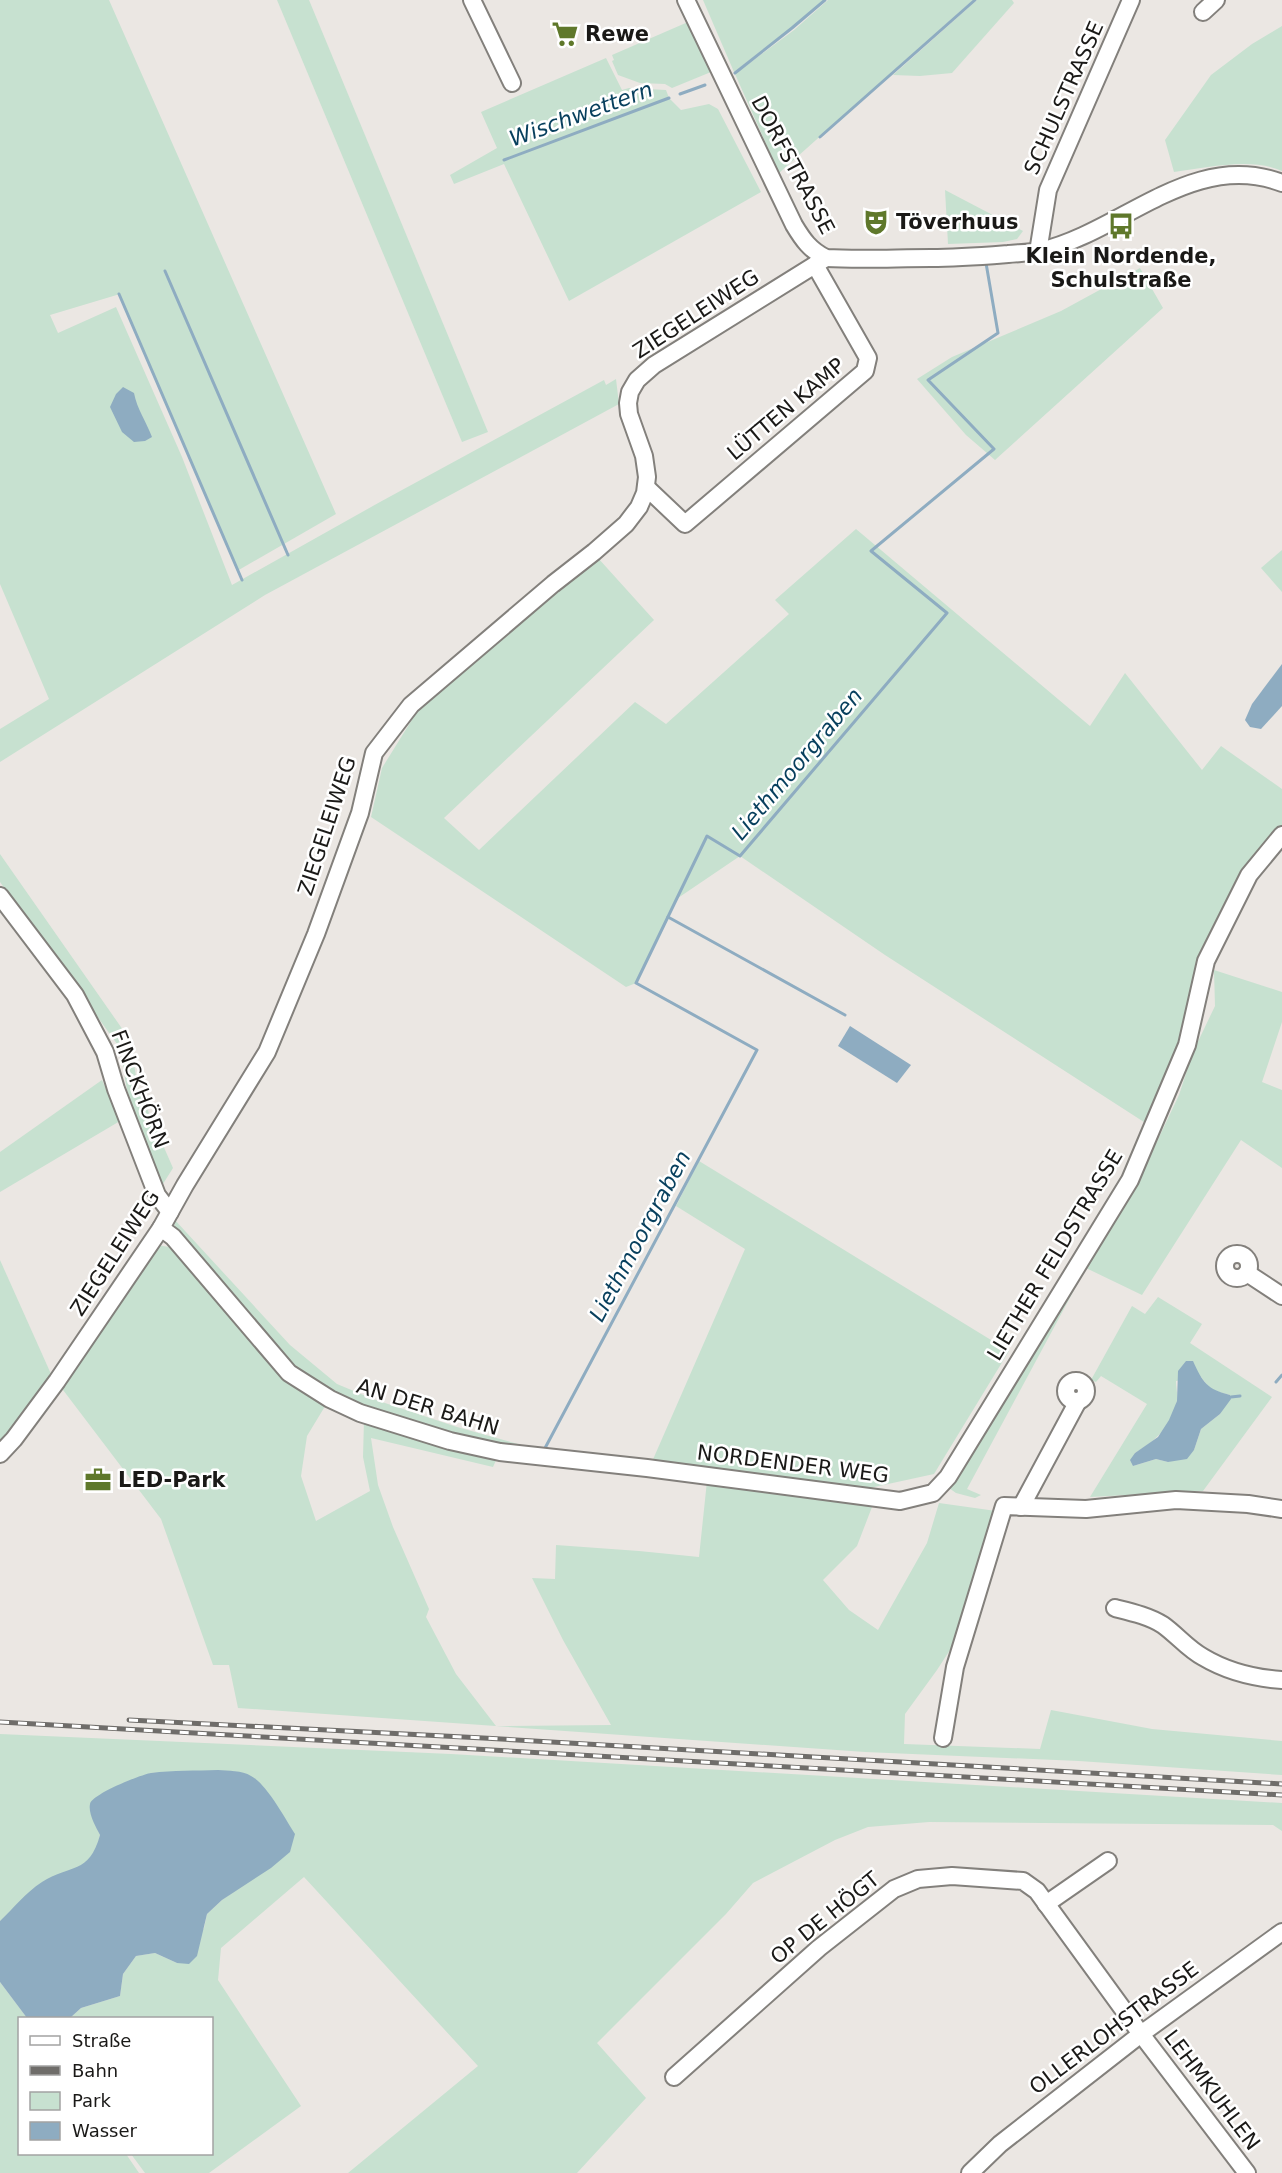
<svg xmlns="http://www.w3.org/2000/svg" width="1282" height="2173" font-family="'DejaVu Sans',sans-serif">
	<rect width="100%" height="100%" fill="#ebe7e3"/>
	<g fill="#c7e1d0" fill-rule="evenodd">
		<polygon points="0,0 109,0 336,514 237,571 120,294 50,315 58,333 116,307 182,457 232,585 380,502 604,380 606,385 616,379 619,404 265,595 0,762 0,729 49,699 0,584"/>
		<polygon points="277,0 309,0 488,432 462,442"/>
		<polygon points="703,0 824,0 792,27 734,72"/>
		<polygon points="828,0 973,0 779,173 735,74 794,30"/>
		<polygon points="977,0 1012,0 1014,3 952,73 920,76 893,75"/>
		<polygon points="688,22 711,72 672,88 665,84 640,83 618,75 612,61 614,60 612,55"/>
		<path d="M1282,26V171C1249,157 1208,168 1174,172L1165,140L1211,75L1252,44Z"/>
		<polygon points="606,58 622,90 629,88 666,90 669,98 681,110 709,104 718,109 761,192 569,301 504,164 454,184 450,175 497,148 481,112"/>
		<polygon points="945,190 1023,231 1017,239 1003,242 948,244"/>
		<polygon points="1140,268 1163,308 995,460 966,435 917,379 952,357 1061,311"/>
		<polygon points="856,529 1090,726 1125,673 1202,770 1221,746 1282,789 1282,827 1273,836 1201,956 1175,1055 1147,1124 885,955 740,856 678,898 636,983 626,987 371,817 382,768 418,710 598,558 654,620 444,818 479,850 635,702 666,724 789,614 775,600"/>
		<polygon points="1282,550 1282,592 1261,568"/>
		<polygon points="0,854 130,1040 138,1088 173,1168 161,1187 127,1090 120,1048 0,882"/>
		<polygon points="1214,970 1282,992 1282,1022 1262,1082 1282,1090 1282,1168 1241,1140 1142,1295 1086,1268 967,1489 981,1495 975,1498 956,1493 949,1488 1109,1223 1113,1225 1121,1213 1117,1209 1135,1184 1152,1152 1179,1095 1193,1052 1215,1006"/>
		<polygon points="102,1080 120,1121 0,1192 0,1152"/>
		<polygon points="699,1161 1009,1351 934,1474 865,1489 651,1464 745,1249 676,1206"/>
		<polygon points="174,1219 290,1345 337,1384 373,1399 457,1427 543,1451 450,1441 367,1408 333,1393 296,1370 175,1232"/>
		<polygon points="157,1245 175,1248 327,1403 307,1436 301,1476 316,1521 370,1491 363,1457 364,1420 497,1458 493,1467 371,1438 378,1485 393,1527 429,1609 426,1617 456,1674 496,1726 611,1725 563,1640 532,1578 555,1579 556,1545 639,1551 699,1557 707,1481 872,1507 857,1546 823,1580 849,1610 878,1630 927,1543 939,1503 996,1511 961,1633 937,1670 905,1714 904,1744 1040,1749 1051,1710 1152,1729 1282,1741 1282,1775 1079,1761 865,1752 238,1708 229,1665 213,1665 161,1519 60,1386"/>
		<polygon points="0,1260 51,1374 0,1445"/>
		<path d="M1158,1297L1202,1324L1190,1343L1272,1397L1203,1491L1090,1497L1147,1404L1101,1376L1096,1382L1091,1380L1132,1306L1145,1314ZM1201,1377L1211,1390L1230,1395L1220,1414L1201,1429L1194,1450L1168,1462L1156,1459L1133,1466L1135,1453C1155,1442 1173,1424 1177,1401C1178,1395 1176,1387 1176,1381Z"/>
		<polygon points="0,1734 451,1754 1282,1803 1282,1831 1273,1825 929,1822 868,1827 835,1840 753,1883 726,1914 597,2043 646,2098 577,2173 348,2173 478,2066 304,1877 221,1948 218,1980 301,2106 209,2173 145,2173 131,2154 212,2154 212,2018 70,2018 81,2008 120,1996 123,1974 136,1956 155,1953 177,1963 204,1928 207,1914 222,1900 239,1888 234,1771 150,1773 92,1816 100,1835 97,1847 89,1860 0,1921"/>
		<polygon points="0,1982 27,2018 20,2018 20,2154 126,2154 139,2173 0,2173"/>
	</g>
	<g fill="#8eacc1">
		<path d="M123,387L134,393C137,409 146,421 152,437L145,441L134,442L122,432L110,407L116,394Z"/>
		<polygon points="1282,664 1282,706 1261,729 1250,727 1245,720 1252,704"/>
		<polygon points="850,1026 911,1065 897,1083 838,1046"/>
		<path d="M1186,1361H1193C1203,1383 1207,1389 1230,1395L1231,1399L1220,1414L1201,1429L1194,1450L1187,1459L1168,1462L1156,1459L1133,1466L1130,1460L1135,1453L1158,1437L1169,1420L1177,1401L1178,1371Z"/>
		<path d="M218,1770C228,1771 242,1770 251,1776C266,1783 286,1820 295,1834L290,1852L271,1868L222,1900L207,1914L197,1956L189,1964L177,1963L155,1953L136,1956L123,1974L120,1996L81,2008L70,2018H27L0,1982V1921C14,1908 25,1893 42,1882C70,1864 89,1875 100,1835C96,1827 88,1814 90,1804C92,1794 140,1775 151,1773C173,1770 196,1771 218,1770Z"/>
	</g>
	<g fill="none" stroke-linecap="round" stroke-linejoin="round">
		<g stroke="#8eacc1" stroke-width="3">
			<polyline points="735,73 792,28 825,0"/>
			<polyline points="680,94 705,85"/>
			<polyline points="820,137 975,0"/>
			<polyline points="504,160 669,98"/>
			<polyline points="165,271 288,555"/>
			<polyline points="119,294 242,580"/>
			<polyline points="668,917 845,1015"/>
			<polyline points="1276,1382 1282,1375"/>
			<polyline points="1231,1397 1240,1396"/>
			<polyline points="544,1450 757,1050 636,983 707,836 740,856 947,613 871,551 994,449 928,380 998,333 986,263"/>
		</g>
		<g stroke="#83807c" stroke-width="20">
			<g id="minor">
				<polyline points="472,0 512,83"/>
				<path d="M686,0L794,225C803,240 810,250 826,258C861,260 896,258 931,258C957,258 982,256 1008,254C1018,253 1029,253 1040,251C1122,232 1193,149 1282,183"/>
				<polyline points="1203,12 1216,0"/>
				<polyline points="1038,252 1048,190 1131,0"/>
				<polyline points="646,487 685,524 865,371 868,358 815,265"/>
				<polyline points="0,896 75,995 105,1052 116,1089 157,1195 170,1212"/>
				<polyline points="161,1228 173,1237 289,1373 330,1399 360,1413 450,1441 500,1452 647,1468 900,1501 933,1493 948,1477 1130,1180 1187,1045 1206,961 1249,875 1282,835"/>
				<circle cx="1237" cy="1266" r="12"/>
				<polyline points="1247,1273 1282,1296"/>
				<circle cx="1076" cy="1391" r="10"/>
				<polyline points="0,1454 14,1439 57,1381 161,1228 185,1185 267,1052 316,934 360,813 374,753 411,705 553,584 594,552 626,524 639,507 645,493 647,477 644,456 629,414 628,403 630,392 637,380 654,365 826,258"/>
				<polyline points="1021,1507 1078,1401"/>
				<path d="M1115,1608C1131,1612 1149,1616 1163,1625C1177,1635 1188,1649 1203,1657C1228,1672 1253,1678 1282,1680"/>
				<polyline points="943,1738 955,1667 1004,1506 1086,1509 1176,1500 1248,1504 1282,1509"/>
				<polyline points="1046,1904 1108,1861"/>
				<polyline points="674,2077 819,1948 894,1889 918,1879 952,1876 1023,1881 1037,1891 1141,2034 1247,2173"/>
				<polyline points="970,2173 1000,2144 1141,2034 1282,1932"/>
			</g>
		</g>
		<use href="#minor" stroke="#fff" stroke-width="16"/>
		<g stroke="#6f6d6a" stroke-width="5">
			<g id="rail">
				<polyline points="129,1720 483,1738 1282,1784"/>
				<polyline points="0,1722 1282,1795"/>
			</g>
		</g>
		<use href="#rail" stroke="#fff" stroke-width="3" stroke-dasharray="9" stroke-linecap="butt"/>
	</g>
	<defs>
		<g id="supermarket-bare" transform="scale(2.07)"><path d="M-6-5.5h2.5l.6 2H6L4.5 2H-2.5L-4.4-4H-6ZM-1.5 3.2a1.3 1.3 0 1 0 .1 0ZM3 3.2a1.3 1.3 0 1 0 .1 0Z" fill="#5f782b" stroke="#fff" stroke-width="2.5" paint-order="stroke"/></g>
		<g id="theatre-bare" transform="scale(2.07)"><path d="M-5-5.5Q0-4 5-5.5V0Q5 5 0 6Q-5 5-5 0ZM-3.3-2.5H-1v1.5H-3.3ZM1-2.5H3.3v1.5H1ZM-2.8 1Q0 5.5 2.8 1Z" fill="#5f782b" stroke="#fff" stroke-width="2.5" paint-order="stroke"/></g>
		<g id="bus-bare" transform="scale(2.07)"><path d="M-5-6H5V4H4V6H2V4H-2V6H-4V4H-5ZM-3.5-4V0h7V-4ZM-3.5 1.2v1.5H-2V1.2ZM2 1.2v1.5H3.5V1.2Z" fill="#5f782b" stroke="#fff" stroke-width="2.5" paint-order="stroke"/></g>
		<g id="office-bare" transform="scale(2.07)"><path d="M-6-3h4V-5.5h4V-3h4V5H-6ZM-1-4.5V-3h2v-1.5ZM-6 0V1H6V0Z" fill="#5f782b" stroke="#fff" stroke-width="2.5" paint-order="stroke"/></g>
	</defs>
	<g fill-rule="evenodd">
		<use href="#supermarket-bare" x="565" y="34"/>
		<use href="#theatre-bare" x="876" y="222"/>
		<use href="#bus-bare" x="1121" y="226"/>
		<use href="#office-bare" x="98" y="1480"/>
	</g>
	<g text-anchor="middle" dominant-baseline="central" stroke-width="5" stroke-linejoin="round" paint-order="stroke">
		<g font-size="21" font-weight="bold" fill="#1a1917" stroke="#fff" text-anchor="start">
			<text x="585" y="34">Rewe</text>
			<text x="896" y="222">Töverhuus</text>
			<text x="1121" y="256" text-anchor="middle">Klein Nordende,<tspan x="1121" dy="24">Schulstraße</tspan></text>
			<text x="118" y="1480">LED-Park</text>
		</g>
		<g font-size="21" fill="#1a1917" stroke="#fff">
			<text transform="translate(1064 98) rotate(-66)">SCHULSTRASSE</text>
			<text transform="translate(793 165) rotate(62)">DORFSTRASSE</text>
			<text transform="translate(696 314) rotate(-33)">ZIEGELEIWEG</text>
			<text transform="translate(786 409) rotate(-40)">LÜTTEN KAMP</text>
			<text transform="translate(327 826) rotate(-72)">ZIEGELEIWEG</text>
			<text transform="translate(140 1089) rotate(69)">FINCKHÖRN</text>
			<text transform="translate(115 1253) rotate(-57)">ZIEGELEIWEG</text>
			<text transform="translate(1055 1255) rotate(-59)">LIETHER FELDSTRASSE</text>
			<text transform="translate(428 1407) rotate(17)">AN DER BAHN</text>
			<text transform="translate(793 1464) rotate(7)">NORDENDER WEG</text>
			<text transform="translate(825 1918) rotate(-39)">OP DE HÖGT</text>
			<text transform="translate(1114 2028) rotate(-37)">OLLERLOHSTRASSE</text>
			<text transform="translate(1212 2090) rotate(53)">LEHMKUHLEN</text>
		</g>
		<g font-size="22" font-style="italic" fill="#073f5d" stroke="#fff">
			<text transform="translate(581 114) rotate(-20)">Wischwettern</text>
			<text transform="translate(797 764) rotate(-50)">Liethmoorgraben</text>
			<text transform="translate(640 1236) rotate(-62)">Liethmoorgraben</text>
		</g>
	</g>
	<rect x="18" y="2017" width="195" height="138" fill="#ffffff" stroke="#a3a3a2" stroke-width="1.5"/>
	<rect x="30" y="2036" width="30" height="9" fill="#ffffff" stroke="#a3a3a2" stroke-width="1.5"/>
	<text x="72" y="2047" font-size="18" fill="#1a1917">Straße</text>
	<rect x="30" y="2066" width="30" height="9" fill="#6f6d6a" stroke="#a3a3a2" stroke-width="1.5"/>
	<text x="72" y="2077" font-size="18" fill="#1a1917">Bahn</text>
	<rect x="30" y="2092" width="30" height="18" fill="#c7e1d0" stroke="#a3a3a2" stroke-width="1.5"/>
	<text x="72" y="2107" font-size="18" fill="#1a1917">Park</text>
	<rect x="30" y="2122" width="30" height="18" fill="#8eacc1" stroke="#a3a3a2" stroke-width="1.5"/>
	<text x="72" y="2137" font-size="18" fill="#1a1917">Wasser</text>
</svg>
